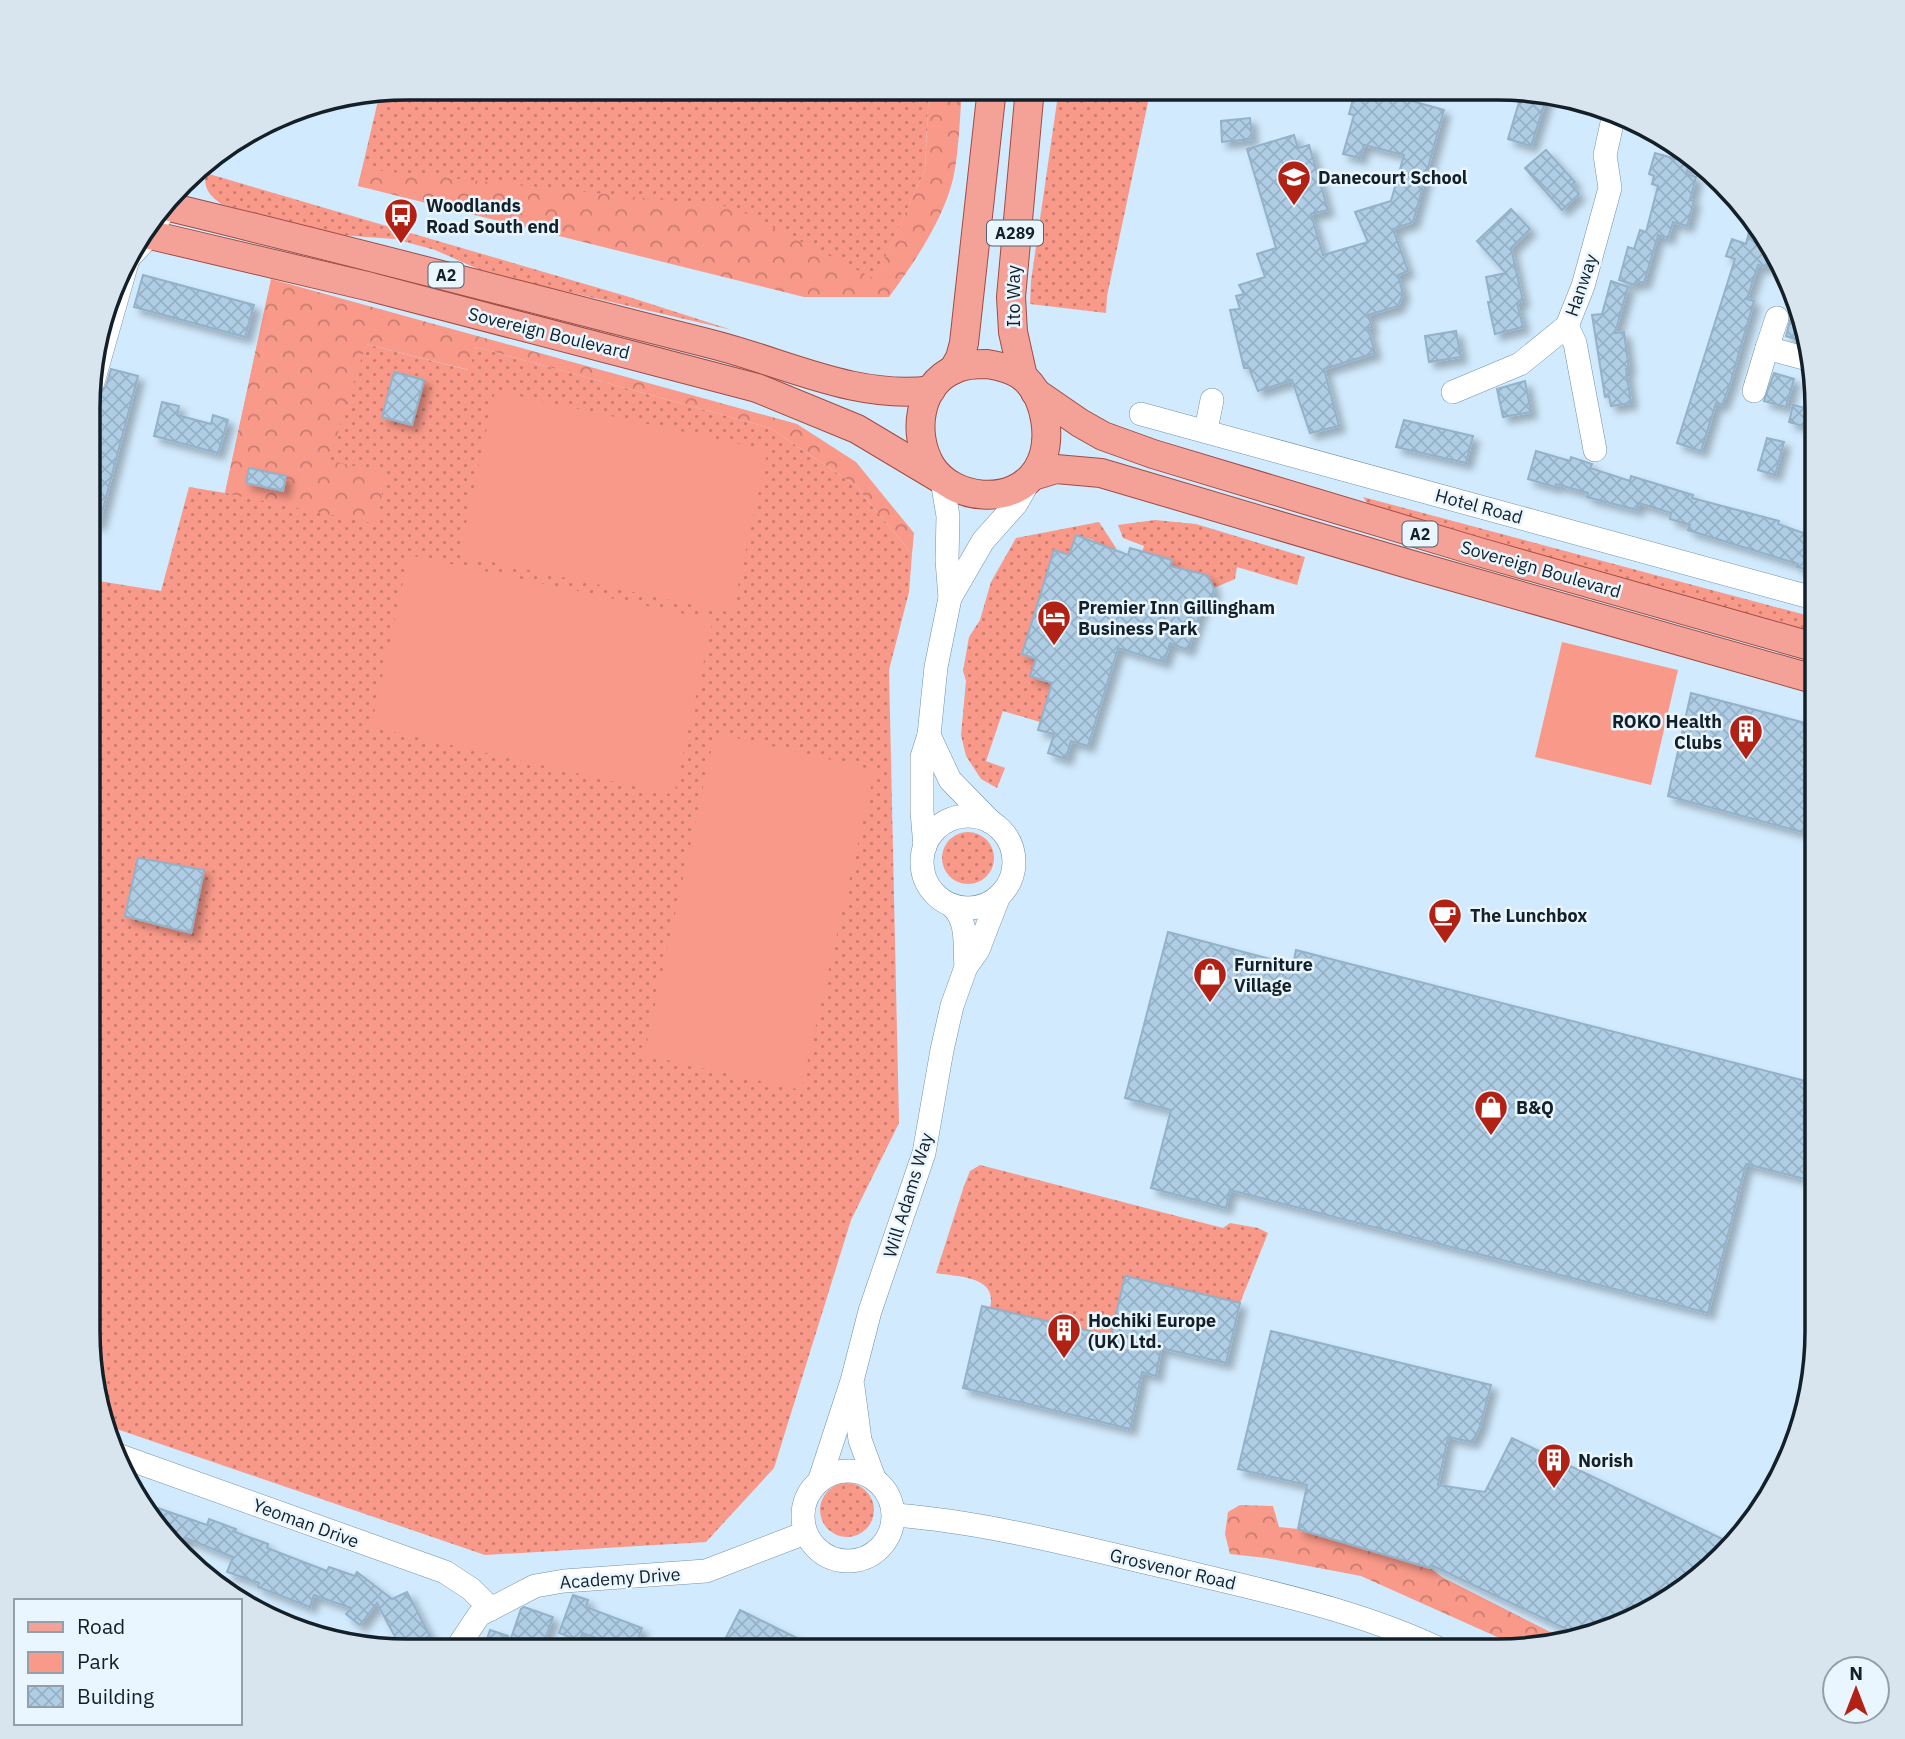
<svg xmlns="http://www.w3.org/2000/svg" width="1905" height="1739" font-family="'IBM Plex Sans',sans-serif">
	<defs>
		<pattern id="green-dots" width="8" height="8" patternUnits="userSpaceOnUse" patternTransform="scale(1.75)"><rect width="8" height="8" fill="#f99989"/><path d="M2 2h.1M6 6h.1" fill="none" stroke="#c87c70" stroke-width="1.8" stroke-linecap="round"/></pattern>
		<pattern id="forest-crowns" width="20" height="18" patternUnits="userSpaceOnUse" patternTransform="scale(1.75)"><rect width="20" height="18" fill="#f99989"/><path d="M2 6a3 3 0 1 1 6 0M12 15a3 3 0 1 1 6 0" fill="none" stroke="#c87c70"/></pattern>
		<pattern id="building-cross-hatch" width="8" height="8" patternUnits="userSpaceOnUse" patternTransform="scale(1.75)"><rect width="8" height="8" fill="#afcee5"/><path d="M0 0l8 8M0 8l8-8" fill="none" stroke="#96b1c4"/></pattern>
		<filter id="shadow"><feDropShadow dx="6" dy="6" stdDeviation="3.5" flood-color="#0004"/></filter>
	</defs>
	<rect width="100%" height="100%" fill="#d1eafd"/>
	<g fill="url(#green-dots)">
		<polygon points="408,88 929,88 925,170 875,280 358,186 380,92"/>
		<polygon points="1059,88 1151,88 1107,296 1106,313 1030,304 1031,281"/>
		<path d="M209,174L626,296L732,330L487,273L435,250L395,239L339,235L221,204C211,196 205,191 205,178Z"/>
		<polygon points="265,308 366,344 468,370 476,347 770,428 855,485 912,554 909,592 889,670 899,1123 851,1220 774,1468 706,1542 485,1555 105,1425 88,1352 92,580 161,591 189,487 225,493"/>
		<polygon points="1363,497 1817,618 1817,633 1370,508"/>
		<polygon points="1155,520 1196,524 1305,557 1297,585 1237,567 1235,579 1214,588 1187,571 1141,557 1144,546 1123,538 1118,525"/>
		<polygon points="1099,522 1116,548 1109,569 1088,562 1094,540 1076,535 1069,555 1054,551 1022,654 1036,659 1030,676 1052,683 1040,722 1003,711 986,761 1005,768 997,788 981,779 966,756 961,735 966,681 963,671 969,637 980,620 991,582 1016,538"/>
		<circle cx="968" cy="858" r="26"/>
		<path d="M980,1165L1223,1228L1230,1223L1258,1228L1268,1233L1240,1303L1111,1336L990,1308C998,1276 959,1277 936,1273L964,1186L970,1171Z"/>
		<circle cx="847" cy="1510" r="27"/>
	</g>
	<g fill="url(#forest-crowns)">
		<path d="M929,88H962C960,115 959,154 953,179C943,220 914,263 889,297H804L358,186L362,169L733,207L875,279L925,170Z"/>
		<polygon points="271,279 797,424 856,462 914,533 912,554 855,485 770,428 476,347 469,370 366,344 329,460 387,474 375,524 225,493"/>
		<polygon points="1240,1505 1273,1506 1279,1527 1298,1529 1430,1568 1442,1577 1566,1640 1524,1649 1361,1576 1266,1558 1230,1554 1225,1534 1228,1512"/>
	</g>
	<g fill="#f99989">
		<polygon points="495,391 768,450 732,613 459,555"/>
		<polygon points="409,555 713,620 674,795 371,727"/>
		<polygon points="1562,642 1678,670 1651,785 1535,757"/>
		<polygon points="715,733 875,770 801,1090 644,1055"/>
	</g>
	<g fill="url(#building-cross-hatch)" stroke="#93b1c8" stroke-width="2" filter="url(#shadow)">
		<polygon points="1356,88 1366,88 1444,110 1413,222 1393,229 1408,271 1398,275 1403,294 1398,306 1368,315 1372,327 1368,328 1375,353 1324,369 1339,426 1310,433 1292,380 1258,391 1249,368 1244,368 1230,310 1240,309 1236,296 1244,294 1239,285 1265,277 1257,254 1276,248 1247,149 1294,135 1298,148 1309,145 1328,210 1311,214 1323,255 1368,242 1355,212 1391,201 1404,155 1364,145 1360,158 1343,154 1354,115 1349,114"/>
		<polygon points="1523,89 1547,96 1531,146 1508,139"/>
		<polygon points="1250,118 1252,139 1222,142 1221,121"/>
		<polygon points="1546,150 1575,182 1571,185 1579,194 1562,210 1525,168"/>
		<polygon points="1655,153 1690,163 1686,174 1696,177 1690,200 1694,201 1687,226 1673,222 1668,238 1658,235 1644,283 1636,281 1635,285 1619,280 1628,247 1634,249 1640,230 1646,232 1658,186 1652,184 1654,176 1649,174"/>
		<polygon points="1511,209 1530,229 1511,248 1523,301 1517,303 1523,327 1495,334 1488,302 1491,302 1486,277 1506,273 1477,241"/>
		<polygon points="1752,219 1772,251 1767,267 1758,265 1747,299 1754,301 1730,384 1722,405 1716,403 1701,451 1677,443 1735,259 1726,256 1732,239 1746,244"/>
		<polygon points="143,275 254,305 245,337 134,307"/>
		<polygon points="1611,281 1628,287 1615,333 1624,332 1629,369 1626,369 1631,403 1611,406 1609,396 1605,397 1592,315 1602,314"/>
		<polygon points="1796,298 1805,335 1807,343 1786,336"/>
		<polygon points="1456,331 1461,357 1429,362 1425,336"/>
		<polygon points="111,369 138,376 99,524 93,523 93,421 100,394 106,386"/>
		<polygon points="394,372 424,380 412,425 382,417"/>
		<polygon points="1774,373 1794,379 1786,407 1764,401"/>
		<polygon points="1525,381 1531,412 1503,417 1497,389"/>
		<polygon points="162,402 179,406 177,415 211,424 213,415 228,420 218,453 154,436"/>
		<polygon points="1793,405 1817,411 1817,430 1789,422"/>
		<polygon points="1404,420 1473,436 1466,463 1396,447"/>
		<polygon points="1767,438 1784,442 1775,475 1758,470"/>
		<polygon points="1536,451 1570,461 1571,457 1592,464 1590,468 1630,481 1631,476 1693,495 1692,498 1779,521 1778,524 1817,538 1817,572 1797,567 1798,564 1688,530 1690,525 1670,519 1671,513 1639,503 1637,510 1587,497 1588,493 1556,484 1555,487 1528,479"/>
		<polygon points="249,468 286,476 283,491 246,483"/>
		<polygon points="1076,535 1128,555 1130,548 1172,560 1170,566 1207,575 1214,588 1212,598 1203,604 1188,650 1170,643 1164,662 1118,648 1088,746 1071,741 1066,759 1048,753 1054,734 1038,730 1052,683 1030,676 1036,659 1022,654 1054,550 1069,555"/>
		<polygon points="1691,693 1817,726 1817,836 1668,796"/>
		<polygon points="138,858 204,870 191,933 125,916"/>
		<polygon points="1168,932 1293,965 1296,950 1817,1084 1817,1182 1746,1164 1708,1313 1230,1190 1226,1208 1151,1188 1171,1110 1125,1098"/>
		<polygon points="1125,1276 1240,1303 1226,1363 1161,1348 1156,1376 1142,1372 1130,1429 963,1388 982,1306 1111,1336"/>
		<polygon points="1271,1331 1491,1385 1480,1427 1472,1442 1448,1437 1438,1485 1485,1492 1512,1438 1731,1543 1708,1572 1619,1627 1581,1636 1431,1565 1430,1568 1298,1529 1307,1485 1238,1469"/>
		<polygon points="143,1503 207,1525 209,1519 236,1529 235,1532 268,1544 267,1548 327,1571 329,1567 355,1576 357,1572 392,1599 407,1592 430,1636 402,1650 377,1603 360,1625 346,1614 351,1608 314,1595 310,1607 258,1587 259,1583 227,1572 233,1557 186,1538 183,1545 164,1538"/>
		<polygon points="573,1595 588,1600 586,1607 642,1628 634,1651 582,1633 580,1641 559,1633"/>
		<polygon points="524,1607 553,1617 541,1651 509,1644 521,1609"/>
		<polygon points="740,1610 823,1651 719,1651"/>
		<polygon points="490,1630 508,1636 503,1651 483,1651"/>
	</g>
	<g fill="none" stroke-linecap="round" stroke-linejoin="round">
		<g stroke="#7491a7" stroke-width="24">
			<g id="minor">
				<polyline points="1567,326 1575,343 1595,450"/>
				<polyline points="1767,348 1777,318"/>
				<polyline points="93,382 128,259 150,235 168,202"/>
				<polyline points="1754,391 1767,348 1811,360"/>
				<polyline points="1453,392 1520,364 1567,326 1583,286 1610,188 1605,155 1614,114"/>
				<polyline points="1141,414 1817,599"/>
				<polyline points="1206,430 1212,400"/>
				<polyline points="950,598 983,541 1016,504 1032,476"/>
				<polyline points="929,735 950,780 991,822"/>
				<circle cx="968" cy="862" r="46"/>
				<polyline points="925,847 922,811 922,757 929,735 936,667 950,598 947,560 948,516 942,480"/>
				<path d="M951,905C969,921 964,945 966,967"/>
				<polyline points="853,1387 860,1440 874,1478"/>
				<polyline points="112,1453 445,1572 471,1589 491,1609"/>
				<circle cx="848" cy="1516" r="45"/>
				<polyline points="820,1479 852,1381 870,1311 924,1153 942,1050 952,1006 966,967 978,950 999,896"/>
				<path d="M894,1515C987,1522 1079,1547 1170,1568C1263,1591 1357,1609 1444,1651"/>
				<polyline points="455,1651 479,1615 535,1586 564,1581 706,1571 805,1533"/>
			</g>
		</g>
		<g stroke="#a04c43" stroke-width="30">
			<g id="major">
				<path d="M165,206C349,250 532,299 715,345C785,363 857,400 931,390"/>
				<polyline points="142,233 371,287 757,388 857,429 939,478"/>
				<path d="M987,364C999,366 1012,369 1022,376C1047,396 1054,443 1037,470C1013,507 952,500 931,466C912,434 918,385 955,369C965,364 976,364 987,364Z"/>
				<polyline points="953,370 960,358 964,343 992,88"/>
				<polyline points="1023,377 1013,332 1011,297 1030,88"/>
				<polyline points="1035,392 1080,423 1103,436 1153,454 1479,552 1817,648"/>
				<polyline points="1033,476 1056,469 1101,473 1412,565 1817,680"/>
			</g>
		</g>
		<use href="#minor" stroke="#fff" stroke-width="23"/>
		<use href="#major" stroke="#f4a297" stroke-width="28"/>
	</g>
	<defs>
		<g id="school-pin" transform="scale(1.75)"><path d="M0 17L-7.5 6A9.5 9.5 0 1 1 7.5 6Z" fill="#b12214" stroke="#e9f5ff"/><path d="M0-5L7-2L0 1L-7-2ZM-4 1L0 2.5L4 1V4Q0 6-4 4Z" fill="#fff"/></g>
		<g id="bus-pin" transform="scale(1.75)"><path d="M0 17L-7.5 6A9.5 9.5 0 1 1 7.5 6Z" fill="#b12214" stroke="#e9f5ff"/><path d="M-5-6H5V4H4V6H2V4H-2V6H-4V4H-5ZM-3.5-4V0h7V-4ZM-3.5 1.2v1.5H-2V1.2ZM2 1.2v1.5H3.5V1.2Z" fill="#fff"/></g>
		<g id="hotel-pin" transform="scale(1.75)"><path d="M0 17L-7.5 6A9.5 9.5 0 1 1 7.5 6Z" fill="#b12214" stroke="#e9f5ff"/><path d="M-6-4.5h1.5V1H6V5H4.5V3h-9V5H-6ZM-4 0a1.8 1.8 0 1 1 3.6 0ZM.5 0V-2.5h3Q6-2.5 6 0Z" fill="#fff"/></g>
		<g id="building-pin" transform="scale(1.75)"><path d="M0 17L-7.5 6A9.5 9.5 0 1 1 7.5 6Z" fill="#b12214" stroke="#e9f5ff"/><path d="M-4-6H4V6H1V3H-1V6H-4ZM-2.5-4.3h1.7v1.8h-1.7ZM.8-4.3h1.7v1.8H.8ZM-2.5-1h1.7V.8h-1.7ZM.8-1h1.7V.8H.8Z" fill="#fff"/></g>
		<g id="cafe-pin" transform="scale(1.75)"><path d="M0 17L-7.5 6A9.5 9.5 0 1 1 7.5 6Z" fill="#b12214" stroke="#e9f5ff"/><path d="M-5.5-4.5H6V0H3Q3 3.5 0 3.5H-2.5Q-5.5 3.5-5.5 0ZM3-3.2v2h1.7v-2ZM-6 4.5H4V6H-6Z" fill="#fff"/></g>
		<g id="shop-pin" transform="scale(1.75)"><path d="M0 17L-7.5 6A9.5 9.5 0 1 1 7.5 6Z" fill="#b12214" stroke="#e9f5ff"/><path d="M-5-2.5h2.3a2.7 3.5 0 0 1 5.4 0H5L5.5 6h-11ZM-1.5-2.5h3a1.5 2.3 0 0 0-3 0Z" fill="#fff"/></g>
	</defs>
	<g fill-rule="evenodd">
		<use href="#school-pin" x="1294" y="177"/>
		<use href="#bus-pin" x="401" y="215"/>
		<use href="#hotel-pin" x="1054" y="617"/>
		<use href="#building-pin" x="1746" y="731"/>
		<use href="#cafe-pin" x="1445" y="915"/>
		<use href="#shop-pin" x="1210" y="974"/>
		<use href="#shop-pin" x="1491" y="1107"/>
		<use href="#building-pin" x="1064" y="1330"/>
		<use href="#building-pin" x="1554" y="1460"/>
	</g>
	<g text-anchor="middle" dominant-baseline="central" stroke-width="5" stroke-linejoin="round" paint-order="stroke">
		<g fill="#e9f5ff" stroke="#546068" stroke-width="2">
			<rect x="987" y="220.5" width="56" height="25" rx="5"/>
			<rect x="428.5" y="262.5" width="35" height="25" rx="5"/>
			<rect x="1402.5" y="521.5" width="35" height="25" rx="5"/>
		</g>
		<g font-size="16" font-weight="bold" fill="#142028">
			<text x="1015" y="233">A289</text>
			<text x="446" y="275">A2</text>
			<text x="1420" y="534">A2</text>
		</g>
		<g font-size="18" font-weight="bold" fill="#142028" stroke="#e9f5ff" text-anchor="start">
			<text x="1318" y="177">Danecourt School</text>
			<text x="426" y="205">Woodlands<tspan x="426" dy="21">Road South end</tspan></text>
			<text x="1078" y="607">Premier Inn Gillingham<tspan x="1078" dy="21">Business Park</tspan></text>
			<text x="1722" y="721" text-anchor="end">ROKO Health<tspan x="1722" dy="21">Clubs</tspan></text>
			<text x="1470" y="915">The Lunchbox</text>
			<text x="1234" y="964">Furniture<tspan x="1234" dy="21">Village</tspan></text>
			<text x="1516" y="1107">B&amp;Q</text>
			<text x="1088" y="1320">Hochiki Europe<tspan x="1088" dy="21">(UK) Ltd.</tspan></text>
			<text x="1578" y="1460">Norish</text>
		</g>
		<g font-size="18" fill="#142028" stroke="#e9f5ff">
			<text transform="translate(1581 285) rotate(-71)">Hanway</text>
			<text transform="translate(1013 296) rotate(-90)">Ito Way</text>
			<text transform="translate(549 333) rotate(14)">Sovereign Boulevard</text>
			<text transform="translate(1479 506) rotate(15)">Hotel Road</text>
			<text transform="translate(1541 569) rotate(16)">Sovereign Boulevard</text>
			<text transform="translate(908 1195) rotate(-73)">Will Adams Way</text>
			<text transform="translate(306 1523) rotate(20)">Yeoman Drive</text>
			<text transform="translate(1173 1569) rotate(13)">Grosvenor Road</text>
			<text transform="translate(620 1578) rotate(-4)">Academy Drive</text>
		</g>
	</g>
	<path d="M0 0H1905V1739H0ZM408 100H1497A308 308 0 0 1 1805 408V1331A308 308 0 0 1 1497 1639H408A308 308 0 0 1 100 1331V408A308 308 0 0 1 408 100Z" fill="#d8e4ee" fill-rule="evenodd"/>
	<path fill="none" stroke="#142028" stroke-width="3.5" d="M408 100H1497A308 308 0 0 1 1805 408V1331A308 308 0 0 1 1497 1639H408A308 308 0 0 1 100 1331V408A308 308 0 0 1 408 100Z"/>
	<rect x="14" y="1599" width="228" height="126" fill="#e9f5ff" stroke="#94a0a9" stroke-width="2"/>
	<rect x="28" y="1622" width="35" height="10" fill="#f4a297" stroke="#94a0a9" stroke-width="2"/>
	<text x="77" y="1634" font-size="21" fill="#142028">Road</text>
	<rect x="28" y="1652" width="35" height="21" fill="#f99989" stroke="#94a0a9" stroke-width="2"/>
	<text x="77" y="1669" font-size="21" fill="#142028">Park</text>
	<rect x="28" y="1686" width="35" height="21" fill="url(#building-cross-hatch)" stroke="#94a0a9" stroke-width="2"/>
	<text x="77" y="1704" font-size="21" fill="#142028">Building</text>
	<g transform="translate(1856 1690)"><circle r="33" fill="#e9f5ff" stroke="#94a0a9" stroke-width="2"/>
	<path d="M0-5L12 26L0 18L-12 26Z" fill="#b12214"/>
	<text y="-10" font-size="19" font-weight="bold" text-anchor="middle" fill="#142028">N</text>
	</g>
</svg>
